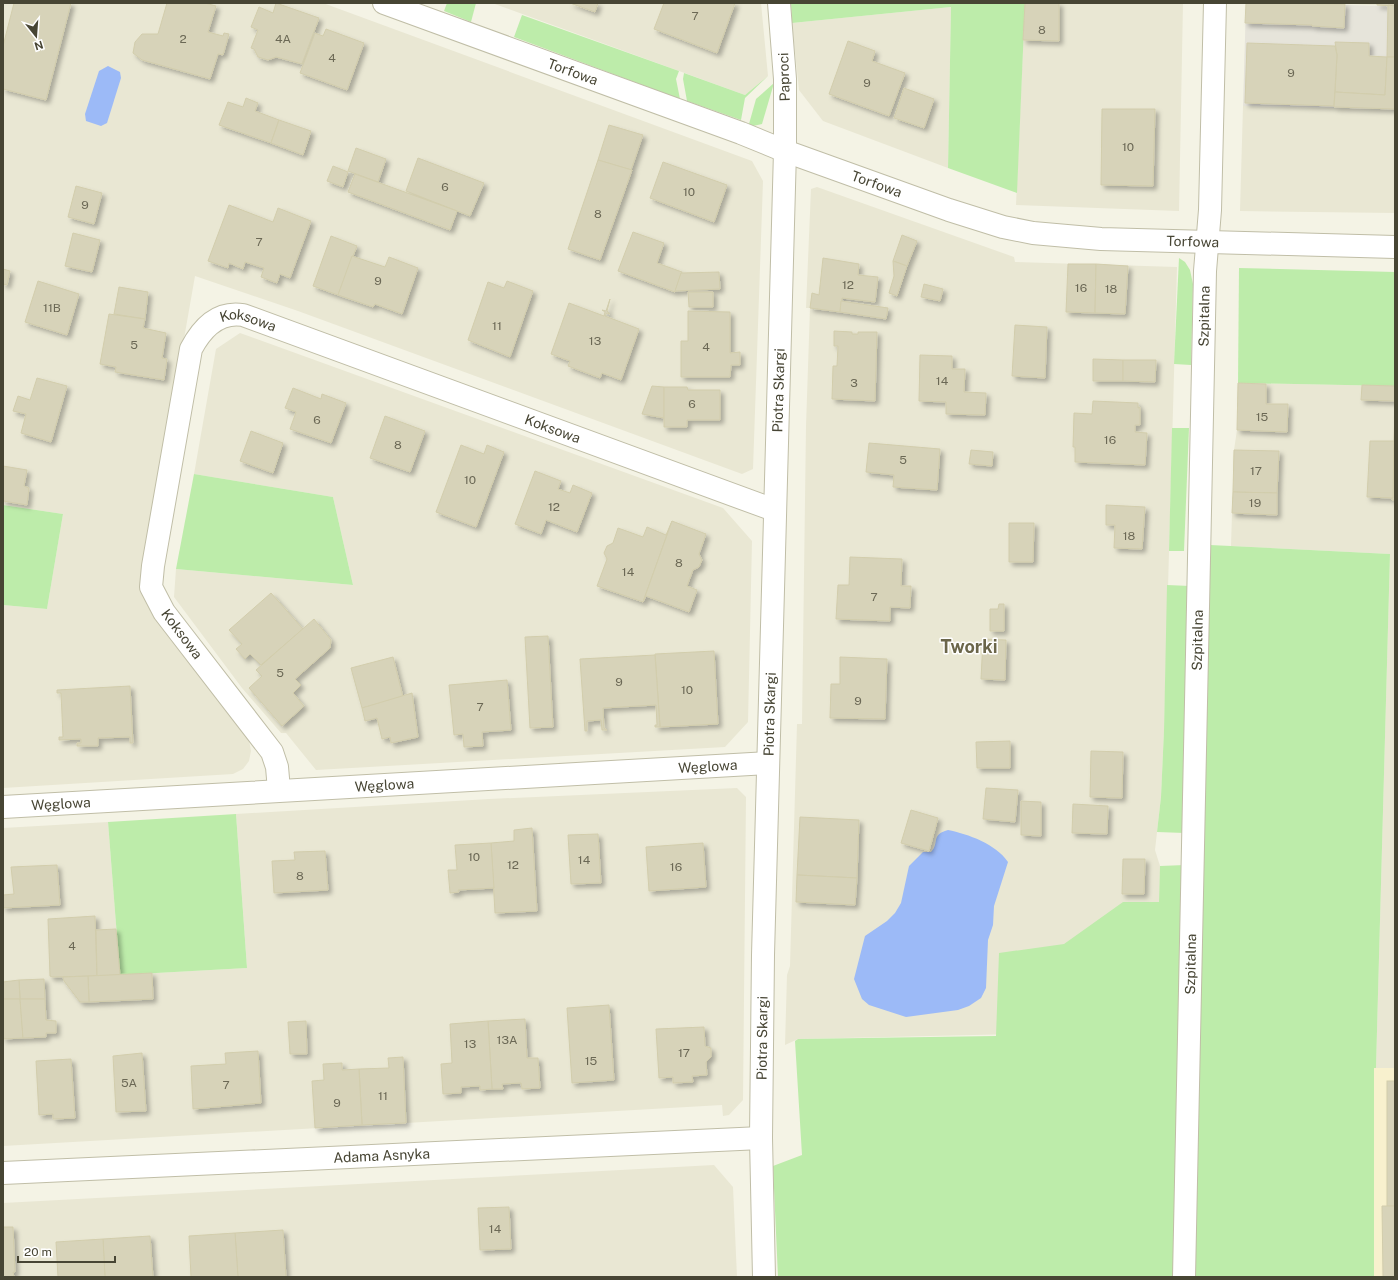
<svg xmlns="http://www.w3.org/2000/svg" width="1398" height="1280" font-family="'Public Sans',sans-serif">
	<defs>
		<filter id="shadow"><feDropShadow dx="3.5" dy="3.5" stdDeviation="2" flood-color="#0004"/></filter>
	</defs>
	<rect width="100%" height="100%" fill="#f4f3e5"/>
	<g fill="#e9e7d3">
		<polygon points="3,3 323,3 752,161 763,181 753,469 742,474 298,311 195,276 141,584 249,740 251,751 249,761 243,769 233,774 3,788 3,605 47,609 63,514 3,505"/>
		<polygon points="492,3 761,3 768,76 745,95"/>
		<polygon points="1025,3 1183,3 1179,211 1016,205"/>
		<polygon points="1303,3 1395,3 1395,6 1345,4"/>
		<polygon points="951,7 948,168 823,121 799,90 792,23"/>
		<polygon points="1243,106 1395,109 1395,213 1240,211"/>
		<polygon points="817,187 1014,257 1015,262 1177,267 1164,730 1161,797 1155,850 1160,866 1158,1031 798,1039 785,1045 787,975 790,966 797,724 802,724 806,426 810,308 806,308 811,189"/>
		<polygon points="240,333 723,508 752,541 748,722 725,747 316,770 286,733 281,733 242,688 174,597 176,569 353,585 333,497 194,474 216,349"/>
		<polygon points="1238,383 1395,386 1395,1068 1376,1068 1390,554 1231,546 1234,450 1237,430"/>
		<polygon points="737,788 746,797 743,1100 729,1115 723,1116 722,1105 3,1146 3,828 108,822 120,975 247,968 236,814 489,799"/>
		<polygon points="714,1165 733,1187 737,1277 3,1277 3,1203"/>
	</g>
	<rect fill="#f8f1ce" x="1374" y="1068" width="21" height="209"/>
	<polygon fill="#e6e4da" points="1246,3 1395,6 1395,109 1243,106"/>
	<g fill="#bdecaa">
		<polygon points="447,3 476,3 471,22 444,11"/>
		<polygon points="791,3 1025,3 1017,193 948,168 951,7 792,23"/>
		<polygon points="522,15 679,71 676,79 680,99 514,37"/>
		<polygon points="684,73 745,95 768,76 745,98 741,120 687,101 683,79"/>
		<polygon points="774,83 762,124 753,126 749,124 756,99"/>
		<polygon points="1179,258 1185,262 1190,270 1193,284 1191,365 1174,364"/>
		<polygon points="1239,268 1395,272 1395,386 1238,383"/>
		<polygon points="1172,428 1189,428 1184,551 1169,551"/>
		<polygon points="194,474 333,497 353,585 176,569"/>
		<polygon points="3,505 63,514 47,609 3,605"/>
		<polygon points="1210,545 1390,554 1376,1068 1374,1068 1374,1277 1191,1277"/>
		<polygon points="1167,585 1190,586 1185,833 1157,832 1161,797 1164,730"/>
		<polygon points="236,814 247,968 120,975 108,822"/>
		<polygon points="1185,865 1178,1277 778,1277 773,1166 802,1155 795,1041 798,1039 996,1036 999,953 1064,944 1123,902 1159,902 1160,866"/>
	</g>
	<g fill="#9cbaf7">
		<polygon points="108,66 120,72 121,78 107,123 101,126 86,121 85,114 99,71"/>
		<path d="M948,830C968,834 996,844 1008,862L994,906L993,925L988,940L986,988L981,998L969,1006L958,1010L906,1017L869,1005L862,999L854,979L865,936L887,921L895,913L901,903L909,866L923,852H931C940,843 930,835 948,830Z"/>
	</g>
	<g fill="#d7d3b9" stroke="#d2cdac" filter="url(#shadow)">
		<polygon points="14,3 71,3 46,100 3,89 3,46"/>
		<polygon points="167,3 205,3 216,6 208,32 223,36 224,33 229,34 223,55 218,54 210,79 142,60 133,53 135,42 142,34 158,34"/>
		<polygon points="276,3 319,18 302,64 276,57 268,60 258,57 254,49 251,48 258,30 251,27 259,7 273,13"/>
		<polygon points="570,3 598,3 595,12"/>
		<polygon points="664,3 735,3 717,53 654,29"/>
		<polygon points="1025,3 1059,3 1059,41 1023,40"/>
		<polygon points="1246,3 1345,4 1344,28 1312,26 1312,25 1245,23"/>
		<polygon points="1377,3 1395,3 1395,6 1377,5"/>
		<polygon points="1388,5 1395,6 1395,57 1387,57"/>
		<polygon points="326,29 364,43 347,90 300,73 315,33 323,36"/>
		<polygon points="848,41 875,51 872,61 905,73 889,116 829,94"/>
		<polygon points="1335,42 1369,43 1369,56 1387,57 1385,95 1335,92 1337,55"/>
		<polygon points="1247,43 1335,46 1337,55 1334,106 1245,103"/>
		<polygon points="1387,57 1395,57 1395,109 1334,107 1335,92 1385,95"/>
		<polygon points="904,88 934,99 924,128 894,118"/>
		<polygon points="246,98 258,103 255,111 279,120 271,143 219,125 228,102 243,107"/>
		<polygon points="1102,109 1155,109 1153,186 1101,185"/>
		<polygon points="279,120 311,131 303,155 271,143"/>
		<polygon points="609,125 643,135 631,170 598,160"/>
		<polygon points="356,148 386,159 378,182 348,171"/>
		<polygon points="418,158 484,183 470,216 406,191"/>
		<polygon points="598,160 632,170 600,260 568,249"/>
		<polygon points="663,162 727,185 714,222 650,198"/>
		<polygon points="333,166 348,172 343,187 327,181"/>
		<polygon points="355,174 457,211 450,230 348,192"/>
		<polygon points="76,186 102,193 94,224 68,217"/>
		<polygon points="229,205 273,222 278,208 311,221 290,278 280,274 277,283 261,277 264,268 245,262 243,269 229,263 228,268 208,261"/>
		<polygon points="633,232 664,243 657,263 682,272 675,292 618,271"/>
		<polygon points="73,233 100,240 92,272 65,266"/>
		<polygon points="902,235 917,241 907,266 893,261"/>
		<polygon points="331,236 357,246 338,295 313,286"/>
		<polygon points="352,256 385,267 389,257 418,268 402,314 375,304 373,307 338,295"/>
		<polygon points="823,258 859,264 858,275 878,277 875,302 842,298 840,312 810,308 812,293 819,295"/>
		<polygon points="893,261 907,266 897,296 889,293 894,276"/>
		<polygon points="1068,264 1096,264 1095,313 1066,312"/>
		<polygon points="1096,264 1128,266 1125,314 1095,313"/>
		<polygon points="3,269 10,271 7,285 3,284"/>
		<polygon points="719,272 720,289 675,291 681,273"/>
		<polygon points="38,281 79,294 67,335 25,322"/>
		<polygon points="507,281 533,291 510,357 468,340 488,282 504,288"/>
		<polygon points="924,284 943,289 940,301 921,297"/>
		<polygon points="119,287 148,292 145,319 114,314"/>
		<polygon points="688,292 713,292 713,307 689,307"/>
		<polygon points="610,299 607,311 610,314 607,313 605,316 639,329 621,380 602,373 600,378 568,366 570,361 551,354 569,303 604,316 605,312 602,310 606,311"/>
		<polygon points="841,301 888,308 886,319 840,312"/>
		<polygon points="688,311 730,312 730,353 740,352 740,365 731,365 730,377 681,377 681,341 688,341"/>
		<polygon points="109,314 145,319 143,328 166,333 162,358 167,359 164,380 115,372 116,367 100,364"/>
		<polygon points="1015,325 1047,327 1045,378 1012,376"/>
		<polygon points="834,331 852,332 852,334 858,334 858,332 877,332 875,401 832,399 833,366 837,366 838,346 834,346"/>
		<polygon points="920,355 952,356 952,369 965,369 964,392 986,393 985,415 946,414 946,402 919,401"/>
		<polygon points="1093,359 1123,360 1123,381 1093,381"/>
		<polygon points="1123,360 1156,360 1155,382 1123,381"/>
		<polygon points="37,378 67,386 51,442 21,433 26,414 13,411 18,396 30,400"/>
		<polygon points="1238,383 1266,384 1266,404 1288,404 1287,432 1237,430"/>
		<polygon points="1362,385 1395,386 1395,401 1361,400"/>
		<polygon points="652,386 664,387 664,418 642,414"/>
		<polygon points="664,387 687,387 688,390 720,390 720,420 687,420 687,427 664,427"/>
		<polygon points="293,388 321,399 322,394 346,403 331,443 290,429 296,412 285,408"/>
		<polygon points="1093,401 1138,403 1138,408 1140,407 1140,425 1135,425 1135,432 1147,433 1145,465 1075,462 1075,447 1073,447 1074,413 1092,414"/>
		<polygon points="1395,410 1395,500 1392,500"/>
		<polygon points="385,416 425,431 410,472 370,458"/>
		<polygon points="251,431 283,443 273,473 240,461"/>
		<polygon points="1370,441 1394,441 1393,498 1367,497"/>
		<polygon points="869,443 940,449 937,490 893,487 894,475 866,472"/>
		<polygon points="461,445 484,454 487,445 504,452 476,527 436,512"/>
		<polygon points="971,450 993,452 992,466 969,464"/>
		<polygon points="1234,450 1279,451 1277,493 1233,492"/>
		<polygon points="3,466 27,470 24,486 29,488 27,505 3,501"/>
		<polygon points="535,471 561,481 558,489 570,493 573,485 592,493 577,532 546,520 541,534 515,524"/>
		<polygon points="1233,492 1277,493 1277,515 1232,513"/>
		<polygon points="1106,505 1145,507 1142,549 1114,548 1115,525 1106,525"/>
		<polygon points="672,521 643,602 597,586 607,559 604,553 607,546 613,543 618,528 643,537 647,527 666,535"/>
		<polygon points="672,521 706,534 699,554 702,560 699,567 693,570 687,586 697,590 689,612 646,596 643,602"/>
		<polygon points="1009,523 1034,523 1033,562 1009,562"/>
		<polygon points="850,557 902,559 901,586 911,586 910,608 890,607 890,621 836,619 838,585 849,585"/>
		<polygon points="271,593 303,629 261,665 250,654 245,659 236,649 242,644 229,630"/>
		<polygon points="999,604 1004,604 1004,631 990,631 990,609 998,609"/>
		<polygon points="314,619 331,640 330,648 295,679 301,685 293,693 304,706 282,726 249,688 262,676 256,670"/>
		<polygon points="548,636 553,727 530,728 525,637"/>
		<polygon points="983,639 1006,640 1005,680 981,679"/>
		<polygon points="714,651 718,724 660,727 655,654"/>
		<polygon points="655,655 660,727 655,727 655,725 657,725 656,705 603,708 604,728 607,730 602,730 601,720 587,721 587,731 585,731 580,659"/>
		<polygon points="393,657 403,697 362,708 351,668"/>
		<polygon points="840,657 887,659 885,719 830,718 831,684 840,684"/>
		<polygon points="507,680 511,730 482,732 483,746 464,747 463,734 454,735 449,685"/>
		<polygon points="130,686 133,743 130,743 130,737 98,738 98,746 77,746 77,743 81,743 81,739 59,740 59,737 63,737 61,693 57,693 57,690"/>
		<polygon points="412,693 418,737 391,743 390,737 382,739 377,718 365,721 362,708"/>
		<polygon points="1010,741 1010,768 977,768 976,742"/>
		<polygon points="1091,751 1123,752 1122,798 1090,797"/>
		<polygon points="986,788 1018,790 1015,822 983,819"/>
		<polygon points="1021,801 1041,802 1041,836 1021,835"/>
		<polygon points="1073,804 1108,806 1107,834 1072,833"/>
		<polygon points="911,810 938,818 929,851 901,843"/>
		<polygon points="800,817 859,820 857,878 797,875"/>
		<polygon points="532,828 537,911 495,913 491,843 514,841 514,830"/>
		<polygon points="598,834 601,883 571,884 568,835"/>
		<polygon points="491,843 494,888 458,890 459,892 450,893 448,870 457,870 455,845"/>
		<polygon points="703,843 706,887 649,891 646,847"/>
		<polygon points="325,851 328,890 274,893 272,861 295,860 294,852"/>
		<polygon points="1123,859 1145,859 1144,894 1122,894"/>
		<polygon points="57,865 60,905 3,908 3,895 14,894 11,867"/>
		<polygon points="797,875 857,878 855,905 796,902"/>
		<polygon points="95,916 97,976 52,977 50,976 48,919"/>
		<polygon points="116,929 120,975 97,976 96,930"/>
		<polygon points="152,973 153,999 89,1002 88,976"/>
		<polygon points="88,976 89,1002 80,1002 64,981 63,977"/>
		<polygon points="44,979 45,999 20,999 19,980"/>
		<polygon points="19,980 20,999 3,999 3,982"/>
		<polygon points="3,999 20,999 23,1038 3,1039"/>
		<polygon points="20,999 45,999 46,1020 56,1021 56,1033 46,1033 46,1037 23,1038"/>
		<polygon points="609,1005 614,1080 572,1083 567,1008"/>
		<polygon points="525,1019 527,1058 538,1058 540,1088 522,1089 521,1083 502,1084 503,1089 492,1089 488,1021"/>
		<polygon points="306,1021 307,1054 290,1054 288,1022"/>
		<polygon points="488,1021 492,1089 480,1090 480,1086 461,1087 461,1093 443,1094 441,1064 452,1063 450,1024"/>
		<polygon points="704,1027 705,1046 711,1048 711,1057 706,1062 707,1075 692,1076 693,1082 673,1083 673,1077 659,1078 656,1029"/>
		<polygon points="258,1051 261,1103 193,1109 191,1066 226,1064 225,1053"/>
		<polygon points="142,1053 146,1111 116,1112 113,1056"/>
		<polygon points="403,1057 406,1123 362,1125 359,1069 389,1068 388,1058"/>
		<polygon points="71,1059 75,1118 53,1119 53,1114 39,1115 36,1061"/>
		<polygon points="342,1063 342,1070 359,1069 362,1125 315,1128 312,1081 324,1080 323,1064"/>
		<rect x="1387" y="1081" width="8" height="125"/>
		<polygon points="1382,1206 1395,1206 1395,1277 1383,1277"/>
		<polygon points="509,1207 511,1249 480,1250 478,1208"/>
		<polygon points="3,1227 13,1227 15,1272 13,1272 14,1277 3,1277"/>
		<polygon points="283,1230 286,1277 238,1277 235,1233"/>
		<polygon points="235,1233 238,1277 191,1277 189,1236"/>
		<polygon points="150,1236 153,1277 105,1277 103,1239"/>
		<polygon points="103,1239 105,1277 58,1277 56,1242"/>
	</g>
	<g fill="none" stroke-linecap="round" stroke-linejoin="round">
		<g stroke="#c0bea7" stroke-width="24">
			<g id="minor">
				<path id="s1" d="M384,3L741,133L785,151L949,210L1003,227L1033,233L1101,239L1395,247"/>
				<path id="s2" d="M279,790L277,767L272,752L164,612L151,587L153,566L191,349C202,328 218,311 243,315L774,510"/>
				<path id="s3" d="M3,807L767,763"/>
				<path id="s4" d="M3,1173L761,1138"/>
				<path id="s5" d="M764,1277L761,1138L763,955L785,151V79L779,3"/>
				<path id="s6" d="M1184,1277L1205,271L1210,210L1215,3"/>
			</g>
		</g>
		<use href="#minor" stroke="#fff" stroke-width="22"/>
	</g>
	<g text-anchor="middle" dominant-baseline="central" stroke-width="3" stroke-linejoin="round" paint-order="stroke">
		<g font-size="12" fill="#6b6855">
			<text x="695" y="16">7</text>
			<text x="1042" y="30">8</text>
			<text x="183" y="39">2</text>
			<text x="283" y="39">4A</text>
			<text x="332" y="58">4</text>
			<text x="1291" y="73">9</text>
			<text x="867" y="83">9</text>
			<text x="1128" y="147">10</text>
			<text x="445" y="187">6</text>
			<text x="689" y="192">10</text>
			<text x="85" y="205">9</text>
			<text x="598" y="214">8</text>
			<text x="259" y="242">7</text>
			<text x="378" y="281">9</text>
			<text x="848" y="285">12</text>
			<text x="1081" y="288">16</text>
			<text x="1111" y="289">18</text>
			<text x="52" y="308">11B</text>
			<text x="497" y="326">11</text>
			<text x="595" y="341">13</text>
			<text x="134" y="345">5</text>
			<text x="706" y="347">4</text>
			<text x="942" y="381">14</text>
			<text x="854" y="383">3</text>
			<text x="692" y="404">6</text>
			<text x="1262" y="417">15</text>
			<text x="317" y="420">6</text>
			<text x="1110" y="440">16</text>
			<text x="398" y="445">8</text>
			<text x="903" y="460">5</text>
			<text x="1256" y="471">17</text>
			<text x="470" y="480">10</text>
			<text x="1255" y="503">19</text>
			<text x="554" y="507">12</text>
			<text x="1129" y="536">18</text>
			<text x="679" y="563">8</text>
			<text x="628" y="572">14</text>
			<text x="874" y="597">7</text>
			<text x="280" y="673">5</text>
			<text x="619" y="682">9</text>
			<text x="687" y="690">10</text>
			<text x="858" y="701">9</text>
			<text x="480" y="707">7</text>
			<text x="474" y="857">10</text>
			<text x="584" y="860">14</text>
			<text x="513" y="865">12</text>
			<text x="676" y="867">16</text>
			<text x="300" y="876">8</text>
			<text x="72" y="946">4</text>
			<text x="507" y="1040">13A</text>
			<text x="470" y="1044">13</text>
			<text x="684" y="1053">17</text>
			<text x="591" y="1061">15</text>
			<text x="129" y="1083">5A</text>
			<text x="226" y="1085">7</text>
			<text x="383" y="1096">11</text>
			<text x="337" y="1103">9</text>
			<text x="495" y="1229">14</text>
		</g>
		<g font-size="14" fill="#474534" stroke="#fff">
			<text stroke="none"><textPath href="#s1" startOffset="201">Torfowa</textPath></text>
			<text transform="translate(784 77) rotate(-92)">Paproci</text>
			<text stroke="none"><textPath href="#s1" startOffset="525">Torfowa</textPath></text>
			<text stroke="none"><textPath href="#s1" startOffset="849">Torfowa</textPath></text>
			<text stroke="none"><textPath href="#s6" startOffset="961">Szpitalna</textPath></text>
			<text stroke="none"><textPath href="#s2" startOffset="558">Koksowa</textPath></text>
			<text stroke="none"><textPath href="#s5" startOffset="887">Piotra Skargi</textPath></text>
			<text stroke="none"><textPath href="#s2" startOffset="882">Koksowa</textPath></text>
			<text transform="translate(182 634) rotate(53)">Koksowa</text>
			<text stroke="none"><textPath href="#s6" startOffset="637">Szpitalna</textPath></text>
			<text stroke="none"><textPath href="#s5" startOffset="563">Piotra Skargi</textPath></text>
			<text stroke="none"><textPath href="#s3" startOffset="706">Węglowa</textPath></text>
			<text stroke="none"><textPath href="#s3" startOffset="382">Węglowa</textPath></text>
			<text stroke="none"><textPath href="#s3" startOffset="58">Węglowa</textPath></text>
			<text stroke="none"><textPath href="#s6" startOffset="313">Szpitalna</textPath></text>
			<text stroke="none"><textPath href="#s5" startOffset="239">Piotra Skargi</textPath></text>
			<text stroke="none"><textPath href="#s4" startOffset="379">Adama Asnyka</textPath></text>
		</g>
		<g font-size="18" font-weight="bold" fill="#6b664a" stroke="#fff">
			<text x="969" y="646">Tworki</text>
		</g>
	</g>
	<rect width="1398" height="1280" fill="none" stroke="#474534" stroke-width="8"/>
	<g transform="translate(36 36) rotate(163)" stroke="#ffffff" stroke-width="3" paint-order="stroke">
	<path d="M0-3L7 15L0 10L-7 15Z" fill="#474534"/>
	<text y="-6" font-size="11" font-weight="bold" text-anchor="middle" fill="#474534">N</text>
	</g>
	<path d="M18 1256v6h97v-6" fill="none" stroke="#474534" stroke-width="2"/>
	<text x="24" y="1256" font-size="12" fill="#474534" stroke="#ffffff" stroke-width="3" paint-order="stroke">20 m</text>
</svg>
